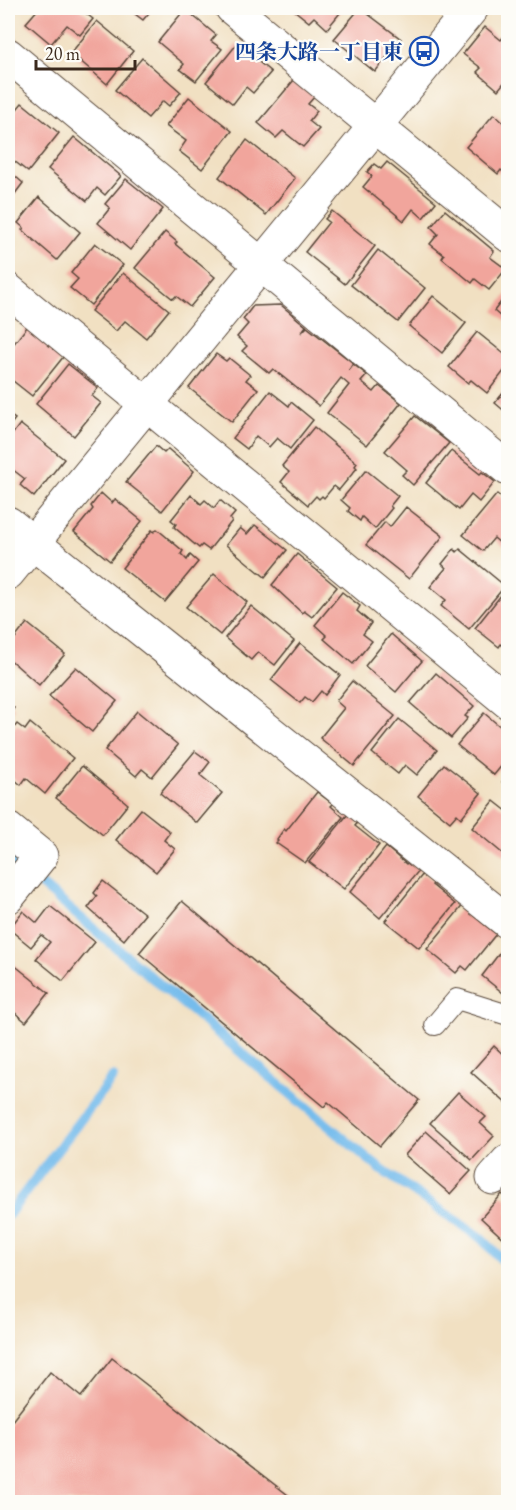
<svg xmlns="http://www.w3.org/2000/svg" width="516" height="1510" font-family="'EB Garamond','Noto Serif JP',serif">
	<rect width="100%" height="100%" fill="#fdfcf7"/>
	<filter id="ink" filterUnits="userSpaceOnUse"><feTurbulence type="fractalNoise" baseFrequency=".0167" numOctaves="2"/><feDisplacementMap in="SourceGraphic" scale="12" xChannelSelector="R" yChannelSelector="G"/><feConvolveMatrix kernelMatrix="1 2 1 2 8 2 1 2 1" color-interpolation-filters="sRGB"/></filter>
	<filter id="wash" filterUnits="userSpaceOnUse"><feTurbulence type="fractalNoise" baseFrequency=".008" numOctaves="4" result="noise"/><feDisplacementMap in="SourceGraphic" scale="24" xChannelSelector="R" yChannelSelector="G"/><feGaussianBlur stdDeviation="1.35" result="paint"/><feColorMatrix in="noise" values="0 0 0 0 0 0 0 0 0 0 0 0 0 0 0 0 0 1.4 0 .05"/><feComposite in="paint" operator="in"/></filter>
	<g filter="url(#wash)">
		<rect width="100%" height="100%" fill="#f1e0c2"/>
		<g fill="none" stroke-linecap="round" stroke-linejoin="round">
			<g stroke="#74bcec" stroke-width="10">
				<polyline points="8,857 379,1168 481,1238 508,1266"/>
				<polyline points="8,1215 113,1077"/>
			</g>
		</g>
		<g id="blocks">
			<g fill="#f1a59c">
				<polygon points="39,8 79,8 93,19 80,35 67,25 51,44 26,23"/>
				<polygon points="127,8 153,8 143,20"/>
				<polygon points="296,8 344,8 327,29 314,17 309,22 294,10"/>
				<polygon points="360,8 401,39 375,72 334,39"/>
				<polygon points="185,9 216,35 211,41 222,49 196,81 180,69 184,64 158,42"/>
				<polygon points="97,21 133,51 107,84 71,53"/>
				<polygon points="485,27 501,40 508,31 508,78 498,90 477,72 481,68 463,54"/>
				<polygon points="237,44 271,72 253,93 246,87 233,104 206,82"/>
				<polygon points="142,58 181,92 169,106 163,101 148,118 115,90"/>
				<polygon points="294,80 315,96 308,104 317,111 309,121 319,129 303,147 283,131 276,138 258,123"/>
				<polygon points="189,97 232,131 202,169 179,151 186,141 166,126"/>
				<polygon points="22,103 59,133 28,172 8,156 8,120"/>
				<polygon points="494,114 508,127 508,176 501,170 498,174 466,147"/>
				<polygon points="74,137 121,176 105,195 97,188 87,201 48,169"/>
				<polygon points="247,140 295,178 266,215 219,177"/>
				<polygon points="387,162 436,202 423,218 413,209 404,221 363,187 372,176 367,172 374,164 381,169"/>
				<polygon points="8,170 23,183 8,203"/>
				<polygon points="126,179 163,209 130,250 98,223 110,208 105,204"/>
				<polygon points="39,197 80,232 57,260 22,230 24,228 18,223"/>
				<polygon points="445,210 494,251 490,257 506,269 489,290 475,279 472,283 442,258 444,255 430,244 438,234 431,227"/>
				<polygon points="332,211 375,246 345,284 305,252 329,222 325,219"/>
				<polygon points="165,232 177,242 175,244 215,277 190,307 176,296 173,299 135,268"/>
				<polygon points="95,243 123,265 91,305 70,288 78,279 71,273"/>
				<polygon points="378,250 425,288 398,322 351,285"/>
				<polygon points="123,273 169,310 146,338 125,321 116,331 91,311"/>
				<polygon points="508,293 508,323 494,311"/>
				<polygon points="433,296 466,323 442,353 409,326"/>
				<polygon points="281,305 306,326 301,333 307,327 353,363 349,370 353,364 367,375 361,382 374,392 379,386 401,403 367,445 327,413 349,385 341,378 319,406 273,369 269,373 242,351 247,346 237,337 248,324 243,319 253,306"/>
				<polygon points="27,327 64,356 32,396 8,377 8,351"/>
				<polygon points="477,332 508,357 508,366 487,393 471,380 468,383 449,367"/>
				<polygon points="216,354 226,361 229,358 250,375 246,380 258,389 232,422 189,388"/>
				<polygon points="68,364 98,388 92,396 101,403 74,436 36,404"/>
				<polygon points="508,387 508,414 495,403"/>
				<polygon points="270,391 289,406 291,402 313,420 290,449 277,438 269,447 256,436 247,449 233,438"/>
				<polygon points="8,414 15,419 8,428"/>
				<polygon points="415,416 449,443 413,485 402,475 407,470 385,451"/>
				<polygon points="20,424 64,459 34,497 20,485 25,479 8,466 8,440"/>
				<polygon points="314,427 357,463 355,466 357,468 339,490 334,486 324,498 322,496 319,499 316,496 308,505 281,482 289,472 282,466"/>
				<polygon points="156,446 164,453 168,449 194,471 162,511 126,482"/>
				<polygon points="451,451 480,474 482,472 495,482 479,502 471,495 459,510 426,483"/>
				<polygon points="366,470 398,496 390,506 392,508 375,529 362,517 360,521 348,511 350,508 341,500"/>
				<polygon points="101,493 112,503 115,499 142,521 110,561 74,532 93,509 91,506"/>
				<polygon points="497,494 508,503 508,550 494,538 483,551 463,535"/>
				<polygon points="191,495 201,504 205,500 214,508 220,500 235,513 230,519 232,521 209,550 202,545 199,548 174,527 176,524 171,520"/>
				<polygon points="406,507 443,536 409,579 366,545 385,522 390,527"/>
				<polygon points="255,525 287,550 265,577 226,545 240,528 247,534"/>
				<polygon points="157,529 183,551 181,554 187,560 190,555 198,562 165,602 122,568 152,530 154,532"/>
				<polygon points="454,549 457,552 460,549 505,586 469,629 441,606 446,600 430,587 446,568 442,564"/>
				<polygon points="297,554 337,587 312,617 304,611 302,613 272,585"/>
				<polygon points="214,574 247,602 220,635 186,607"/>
				<polygon points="342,592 360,606 357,611 371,623 363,634 372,641 353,664 324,639 327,636 315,625"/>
				<polygon points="502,594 508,599 508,650 501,644 499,647 475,628"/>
				<polygon points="251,606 294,641 275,665 258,652 251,660 225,638"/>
				<polygon points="27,623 65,654 39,685 8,658 8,647"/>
				<polygon points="391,634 422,661 396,692 365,666"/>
				<polygon points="300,643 340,675 325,695 321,691 312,702 305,697 300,703 271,680"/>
				<polygon points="76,667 117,701 92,732 49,696"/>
				<polygon points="436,673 474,706 465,716 468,718 451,738 410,703"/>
				<polygon points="352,681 395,716 354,766 320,738 344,708 336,701"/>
				<polygon points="8,703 14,708 8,717"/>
				<polygon points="137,711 178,745 152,777 142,769 136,776 105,750"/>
				<polygon points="484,713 508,733 508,758 494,775 457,745"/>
				<polygon points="399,719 437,750 417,775 405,765 398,774 372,753"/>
				<polygon points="30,723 73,758 45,794 26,778 21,785 8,774 8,735 17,724 25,730"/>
				<polygon points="195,751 210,762 200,775 222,793 197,823 160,793"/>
				<polygon points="444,764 481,793 461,818 457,814 450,822 418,796"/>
				<polygon points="82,766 128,804 103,835 56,798"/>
				<polygon points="508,775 508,787 502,782"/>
				<polygon points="317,792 333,804 331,806 343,817 305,863 276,843 278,841 277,839 284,829 286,831"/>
				<polygon points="494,801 508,812 508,858 472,828"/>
				<polygon points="141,809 170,832 164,840 175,849 156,872 116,840"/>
				<polygon points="348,814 359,821 355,826 379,845 344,889 309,862"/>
				<polygon points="386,847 406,864 409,861 420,869 380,918 350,892"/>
				<polygon points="423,874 434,882 432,885 455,904 419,948 385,921"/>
				<polygon points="103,881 145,914 124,940 88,908 97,896 94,893"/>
				<polygon points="182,901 419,1100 380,1146 328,1102 324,1107 139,953"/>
				<polygon points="464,904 472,911 470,913 496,934 467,970 462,966 456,973 427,949"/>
				<polygon points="50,906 95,942 63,981 36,959 50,942 41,935 31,947 9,929 23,911 37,923"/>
				<polygon points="508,942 508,997 482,976"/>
				<polygon points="8,960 49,993 26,1022 8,1007"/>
				<polygon points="494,1046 508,1059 508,1105 471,1072"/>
				<polygon points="458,1092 486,1117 480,1123 494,1136 472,1160 430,1123"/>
				<polygon points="426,1131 471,1171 450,1194 405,1155"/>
				<polygon points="502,1194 508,1199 508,1243 481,1218"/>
				<polygon points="112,1358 297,1502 8,1502 8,1426 50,1372 81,1397"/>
			</g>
		</g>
	</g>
	<g filter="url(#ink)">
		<use href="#blocks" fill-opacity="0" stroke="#564537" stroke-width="1.5"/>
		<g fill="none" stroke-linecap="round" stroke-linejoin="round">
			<g stroke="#564537" stroke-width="22">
				<polyline id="service" points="435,1025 457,999 508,1015"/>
			</g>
			<g stroke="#564537" stroke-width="35">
				<g id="minor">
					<polyline points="232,8 508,235"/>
					<polyline points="8,55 508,469"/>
					<polyline points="8,290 508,702"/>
					<polyline points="8,523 508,922"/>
					<polyline points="8,829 41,856 8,897"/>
					<polyline points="493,1178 508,1161"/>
				</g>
			</g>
			<g stroke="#564537" stroke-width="35">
				<polyline id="tertiary" points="8,573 472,8"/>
			</g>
			<use href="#service" stroke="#fff" stroke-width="20"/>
			<use href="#minor" stroke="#fff" stroke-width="33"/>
			<use href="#tertiary" stroke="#fff" stroke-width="33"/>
		</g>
	</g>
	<defs>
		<g id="bus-ring" transform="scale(1.5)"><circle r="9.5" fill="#fdfcf7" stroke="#1a4fb4" stroke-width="1.5"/><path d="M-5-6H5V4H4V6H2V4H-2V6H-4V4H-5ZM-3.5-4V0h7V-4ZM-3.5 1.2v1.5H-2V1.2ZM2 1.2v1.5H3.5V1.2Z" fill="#1a4fb4"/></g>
	</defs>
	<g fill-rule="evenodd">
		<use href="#bus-ring" x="424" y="51"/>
	</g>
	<g text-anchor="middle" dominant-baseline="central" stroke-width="4.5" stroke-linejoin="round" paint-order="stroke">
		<g font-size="21" font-weight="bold" fill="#164399" stroke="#fdfcf7" text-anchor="end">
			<text x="403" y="51">四条大路一丁目東</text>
		</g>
	</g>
	<rect width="516" height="1510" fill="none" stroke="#fdfcf7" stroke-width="30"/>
	<path d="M36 60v9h99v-9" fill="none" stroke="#3b2a1e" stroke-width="3"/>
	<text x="45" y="60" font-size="18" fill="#3b2a1e" stroke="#fdfcf7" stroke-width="4.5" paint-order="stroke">20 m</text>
</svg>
